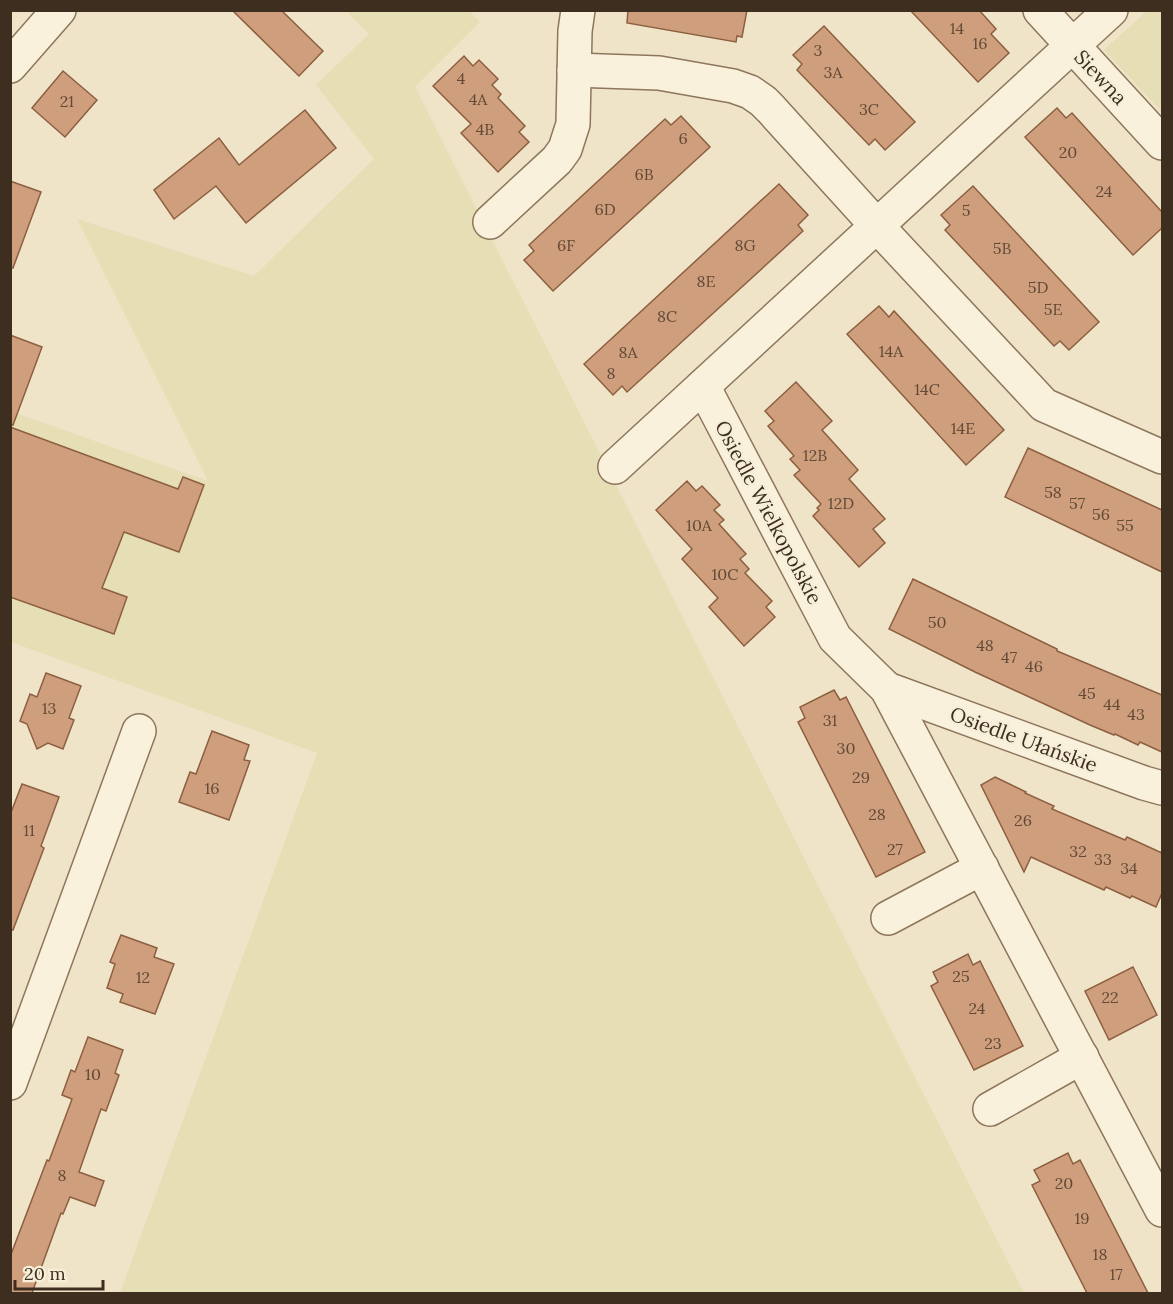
<svg xmlns="http://www.w3.org/2000/svg" width="1173" height="1304" font-family="Lora,serif">
	<rect width="100%" height="100%" fill="#f0e4c8"/>
	<g fill="#e6deb5">
		<polygon points="346,11 469,11 480,22 415,87 1024,1293 120,1293 317,753 11,642 10,411 208,481 77,219 254,276 374,159 316,85 369,34"/>
		<polygon points="1147,11 1162,11 1162,112 1104,50"/>
	</g>
	<g fill="#cf9f7d" stroke="#8d5f41" stroke-width="1.5">
		<polygon points="232,10 281,10 323,51 299,76"/>
		<polygon points="628,10 747,10 742,37 737,36 736,42 627,23"/>
		<polygon points="910,10 979,10 996,29 991,34 1009,53 978,82"/>
		<polygon points="824,26 915,122 885,150 875,139 869,145 797,70 802,64 793,55"/>
		<polygon points="464,56 473,66 479,60 498,79 492,85 501,94 498,98 525,126 519,132 529,142 498,172 461,133 471,124 433,86"/>
		<polygon points="63,71 97,100 65,137 32,108"/>
		<polygon points="1057,108 1066,118 1072,113 1162,212 1162,228 1133,255 1025,137"/>
		<polygon points="305,110 336,148 246,223 216,186 174,219 154,190 219,138 239,165"/>
		<polygon points="681,116 710,147 553,291 524,260 534,251 529,245 665,119 671,125"/>
		<polygon points="10,181 41,192 13,268 10,267"/>
		<polygon points="779,184 808,215 798,225 803,231 627,392 622,386 613,395 584,364"/>
		<polygon points="973,186 1099,322 1069,350 1060,341 1054,346 945,230 950,225 941,215"/>
		<polygon points="879,306 889,317 894,311 1004,430 966,465 847,334"/>
		<polygon points="10,335 42,347 13,425 10,424"/>
		<polygon points="796,382 832,421 822,430 858,470 849,479 885,519 873,529 885,543 859,567 813,516 819,510 817,508 821,504 794,475 800,470 790,459 794,456 768,426 774,421 765,411"/>
		<polygon points="10,427 178,489 183,477 204,485 179,552 124,532 102,588 127,597 114,634 10,597"/>
		<polygon points="1028,448 1162,510 1162,572 1005,497"/>
		<polygon points="687,481 696,491 702,486 720,505 714,510 724,520 719,524 746,554 740,559 749,569 745,573 772,601 766,607 775,617 744,646 709,607 718,598 682,559 692,549 656,510"/>
		<polygon points="913,579 1057,649 1057,651 1162,695 1162,752 1140,742 1138,745 1115,734 1114,735 1090,725 975,672 889,629"/>
		<polygon points="46,673 81,686 69,718 74,720 63,749 48,743 37,749 27,724 20,721 30,694 37,697"/>
		<polygon points="834,690 840,700 846,697 925,852 876,877 798,722 805,718 800,707"/>
		<polygon points="212,731 249,745 244,760 250,761 229,820 179,802 190,772 196,774"/>
		<polygon points="995,777 1026,792 1025,793 1054,806 1052,809 1125,840 1127,837 1162,853 1162,893 1156,907 1132,896 1130,898 1106,887 1104,890 1031,857 1024,872 981,785"/>
		<polygon points="22,784 59,797 41,846 44,848 13,930 10,929 10,815"/>
		<polygon points="121,935 157,948 154,957 174,964 155,1014 120,1002 123,994 107,988 115,964 110,962"/>
		<polygon points="968,954 973,965 980,961 1023,1046 974,1070 931,986 938,982 933,972"/>
		<polygon points="1133,967 1157,1015 1109,1040 1085,991"/>
		<polygon points="88,1037 123,1050 115,1073 119,1075 106,1111 101,1109 79,1172 104,1181 95,1206 70,1197 63,1214 61,1213 32,1293 10,1293 10,1257 47,1160 49,1161 72,1099 62,1095 71,1070 75,1072"/>
		<polygon points="1068,1153 1073,1164 1080,1160 1148,1293 1087,1293 1032,1185 1040,1181 1034,1170"/>
	</g>
	<g fill="none" stroke-linecap="round" stroke-linejoin="round">
		<g stroke="#8d765c" stroke-width="36">
			<g id="minor">
				<polyline points="1040,10 1162,143"/>
				<polyline points="10,66 59,10"/>
				<polyline points="574,70 659,73 733,86 750,92 763,101 771,109 877,226 1044,405 1162,457"/>
				<polyline points="490,222 557,160 565,149 573,124 575,31 578,10"/>
				<polyline points="703,386 835,638 887,689 1162,1210"/>
				<polyline points="615,467 1111,10"/>
				<polyline points="887,689 1144,783 1162,788"/>
				<polyline points="888,918 982,868"/>
				<polyline points="10,1083 139,731"/>
				<polyline points="990,1109 1082,1057"/>
			</g>
		</g>
		<use href="#minor" stroke="#faf1dc" stroke-width="33"/>
	</g>
	<g text-anchor="middle" dominant-baseline="central" stroke-width="5" stroke-linejoin="round" paint-order="stroke">
		<g font-size="16" fill="#624a37">
			<text x="957" y="28">14</text>
			<text x="980" y="43">16</text>
			<text x="818" y="50">3</text>
			<text x="833" y="72">3A</text>
			<text x="461" y="78">4</text>
			<text x="478" y="99">4A</text>
			<text x="67" y="101">21</text>
			<text x="869" y="109">3C</text>
			<text x="485" y="129">4B</text>
			<text x="683" y="138">6</text>
			<text x="1068" y="152">20</text>
			<text x="644" y="174">6B</text>
			<text x="1104" y="191">24</text>
			<text x="605" y="209">6D</text>
			<text x="966" y="210">5</text>
			<text x="566" y="245">6F</text>
			<text x="745" y="245">8G</text>
			<text x="1002" y="248">5B</text>
			<text x="706" y="281">8E</text>
			<text x="1038" y="287">5D</text>
			<text x="1053" y="309">5E</text>
			<text x="667" y="316">8C</text>
			<text x="891" y="351">14A</text>
			<text x="628" y="352">8A</text>
			<text x="611" y="373">8</text>
			<text x="927" y="389">14C</text>
			<text x="963" y="428">14E</text>
			<text x="815" y="455">12B</text>
			<text x="1053" y="492">58</text>
			<text x="841" y="503">12D</text>
			<text x="1077" y="503">57</text>
			<text x="1101" y="514">56</text>
			<text x="699" y="525">10A</text>
			<text x="1125" y="525">55</text>
			<text x="725" y="574">10C</text>
			<text x="937" y="622">50</text>
			<text x="985" y="645">48</text>
			<text x="1009" y="657">47</text>
			<text x="1034" y="666">46</text>
			<text x="1087" y="693">45</text>
			<text x="1112" y="704">44</text>
			<text x="49" y="708">13</text>
			<text x="1136" y="714">43</text>
			<text x="830" y="720">31</text>
			<text x="846" y="748">30</text>
			<text x="861" y="777">29</text>
			<text x="212" y="788">16</text>
			<text x="877" y="814">28</text>
			<text x="1023" y="820">26</text>
			<text x="29" y="830">11</text>
			<text x="895" y="849">27</text>
			<text x="1078" y="851">32</text>
			<text x="1103" y="859">33</text>
			<text x="1129" y="868">34</text>
			<text x="961" y="976">25</text>
			<text x="143" y="977">12</text>
			<text x="1110" y="997">22</text>
			<text x="977" y="1008">24</text>
			<text x="993" y="1043">23</text>
			<text x="93" y="1074">10</text>
			<text x="62" y="1175">8</text>
			<text x="1064" y="1183">20</text>
			<text x="1082" y="1218">19</text>
			<text x="1100" y="1254">18</text>
			<text x="1116" y="1274">17</text>
		</g>
		<g font-size="20" fill="#3d2e20" stroke="#f7eed8">
			<text transform="translate(1101 77) rotate(47)">Siewna</text>
			<text transform="translate(769 512) rotate(62)">Osiedle Wielkopolskie</text>
			<text transform="translate(1024 739) rotate(20)">Osiedle Ułańskie</text>
		</g>
	</g>
	<rect width="1173" height="1304" fill="none" stroke="#3d2e20" stroke-width="24"/>
	<path d="M15 1280v9h88v-9" fill="none" stroke="#3d2e20" stroke-width="3"/>
	<text x="24" y="1280" font-size="18" fill="#3d2e20" stroke="#f7eed8" stroke-width="4.5" paint-order="stroke">20 m</text>
</svg>
